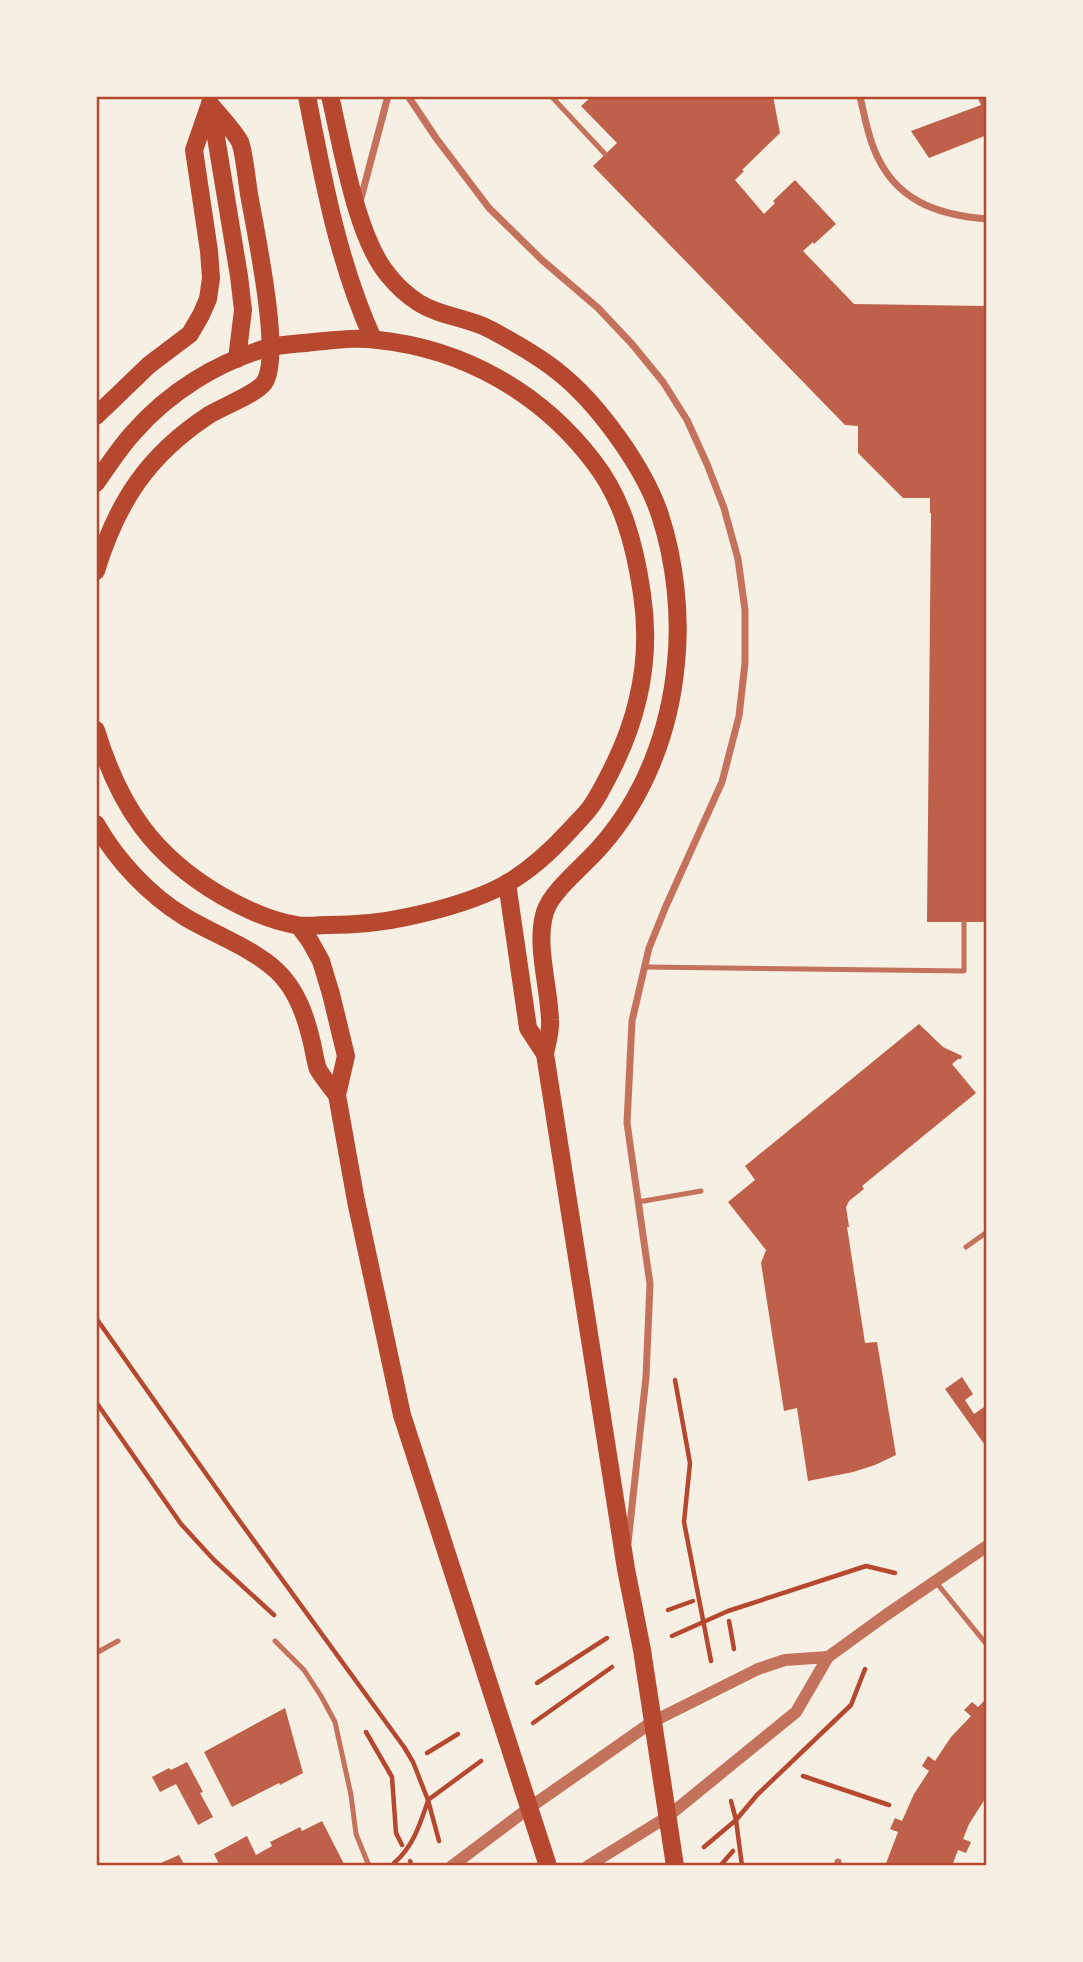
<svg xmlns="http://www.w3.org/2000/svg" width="1083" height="1962" font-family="Raleway,sans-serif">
	<rect width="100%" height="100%" fill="#f6efe4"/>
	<g fill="#bf614a">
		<polygon points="592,96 773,96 780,133 742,170 744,171 735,180 764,214 775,203 773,201 795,180 836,224 814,244 813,242 803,251 854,304 987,306 987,922 927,922 931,513 930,513 930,498 903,498 858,453 858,426 845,425 593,166 617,143 581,106"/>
		<polygon points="977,96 987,96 987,135 929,158 911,131 981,105"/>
		<polygon points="919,1024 943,1047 962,1056 961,1059 958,1059 952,1064 976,1093 862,1186 864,1189 849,1201 846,1207 849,1227 847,1227 865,1343 877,1342 896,1455 875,1465 853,1472 808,1481 797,1408 784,1411 761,1263 766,1250 728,1202 755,1180 745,1166"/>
		<polygon points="962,1377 973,1394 965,1400 974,1414 987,1405 987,1448 945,1389"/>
		<polygon points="987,1698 987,1800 985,1799 969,1824 963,1839 971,1842 966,1853 958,1850 952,1866 885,1866 898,1832 890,1829 895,1818 902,1821 914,1794 929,1771 922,1766 928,1756 935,1761 951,1737 971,1716 964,1710 972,1702 978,1707"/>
		<polygon points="285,1708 303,1773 280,1785 279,1783 232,1807 204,1752"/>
		<polygon points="187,1762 203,1792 200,1793 213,1817 198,1825 176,1784 160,1792 152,1777 169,1768 171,1770"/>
		<polygon points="322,1821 345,1866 220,1866 214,1854 247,1836 256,1855 272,1846 270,1842 300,1827 302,1831"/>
		<polygon points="179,1855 185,1866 156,1866 163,1862"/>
	</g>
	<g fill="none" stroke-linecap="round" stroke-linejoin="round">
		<g stroke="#b5482f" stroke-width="4.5">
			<polyline points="96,1318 233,1512 404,1747 413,1762 428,1800 439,1841"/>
			<polyline points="675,1380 690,1463 684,1522 711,1661"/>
			<polyline points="96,1402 181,1524 214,1560 274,1615"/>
			<polyline points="668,1610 693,1601"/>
			<polyline points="729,1621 734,1649"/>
			<polyline points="672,1636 728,1611 866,1566 895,1573"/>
			<polyline points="537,1683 607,1638"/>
			<polyline points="533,1723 612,1667"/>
			<polyline points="366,1732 392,1777 396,1833 402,1845"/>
			<polyline points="427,1753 458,1734"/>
			<polyline points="803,1776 889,1805"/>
			<polyline points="428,1800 481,1761"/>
			<polyline points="731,1801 736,1820 742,1866"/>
			<polyline points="704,1847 736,1820 757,1795 851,1705 865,1669"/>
			<polyline points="410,1861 412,1866"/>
			<path d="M394,1863C413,1847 420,1824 428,1801"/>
			<polyline points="720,1866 733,1851"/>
		</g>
		<g stroke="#c5725c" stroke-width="5">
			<polyline points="551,96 605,154"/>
			<polyline points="645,967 964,971 964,923"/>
			<polyline points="638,1202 701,1191"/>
			<polyline points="966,1247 987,1232"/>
			<polyline points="935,1581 987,1645"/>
			<polyline points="275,1641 304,1670 321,1696 335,1722 351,1795 356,1834 369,1866"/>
			<polyline points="96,1653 118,1641"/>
		</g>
		<g stroke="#c5725c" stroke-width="7">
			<polyline points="408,96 436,138 489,208 542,260 598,308 632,344 663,382 687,420 707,464 724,508 738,559 745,610 745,663 739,716 722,782 666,906 649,948 632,1021 627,1123 650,1284 646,1377 628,1543"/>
			<path d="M860,96C864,114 867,132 874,149C894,200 936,215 987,219"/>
			<polyline points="360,202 388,96"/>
			<polyline points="837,1866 838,1862"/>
		</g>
		<g stroke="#c5725c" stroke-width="12">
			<polyline points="452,1866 529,1808 652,1722 758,1669 785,1660 828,1657"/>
			<polyline points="588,1866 667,1817 796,1712 828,1657 886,1615 987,1546"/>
		</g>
		<g stroke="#b5482f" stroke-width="18">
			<path d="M307,96C323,179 338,262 373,339"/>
			<path d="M330,96C342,146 356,238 389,276C397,286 408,296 419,303C438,315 462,317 483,326C490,329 497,333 504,337C522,347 541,358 557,371C597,402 644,467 660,515C675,561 681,615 676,663C670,730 645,796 601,846C586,864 551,891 545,912C535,944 549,986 550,1020C551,1031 547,1043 545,1054L626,1569L642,1650L675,1866"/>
			<polyline points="211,107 239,276 243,310 237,359"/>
			<polyline points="96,416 149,365 190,334 201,315 208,299 211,278 209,251 194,150 210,104"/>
			<path d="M96,483C108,466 120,447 134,432C168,393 217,362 267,348C282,344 299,344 314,342C336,340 356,337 378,340C464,349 541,393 593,461C623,499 635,546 642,594C651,653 641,709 615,763C608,777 601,792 592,805C586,814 578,821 571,829C551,851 531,870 504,885C474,901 440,910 407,917C380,923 355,925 328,925C317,925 306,927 296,925C270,921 245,909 222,896C153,856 119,806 96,730"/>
			<path d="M96,571C117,502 148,455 209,415C222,407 256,394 264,383C283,357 255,230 249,194C247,182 244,151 240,142C235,132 218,114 210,104"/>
			<path d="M96,824C117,861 149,895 185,917C215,935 251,947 277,971C297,990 306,1017 312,1043C314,1051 315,1061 318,1069C323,1078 331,1087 337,1095"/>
			<polyline points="507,883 528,1028 545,1054"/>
			<polyline points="299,926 310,941 321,961 331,994 346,1056 337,1095 356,1201 402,1415 548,1866"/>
		</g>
	</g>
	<rect width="1083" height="1962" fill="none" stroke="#f6efe4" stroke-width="196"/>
	<rect x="98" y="98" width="887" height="1766" fill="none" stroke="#b5482f" stroke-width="2.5"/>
</svg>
